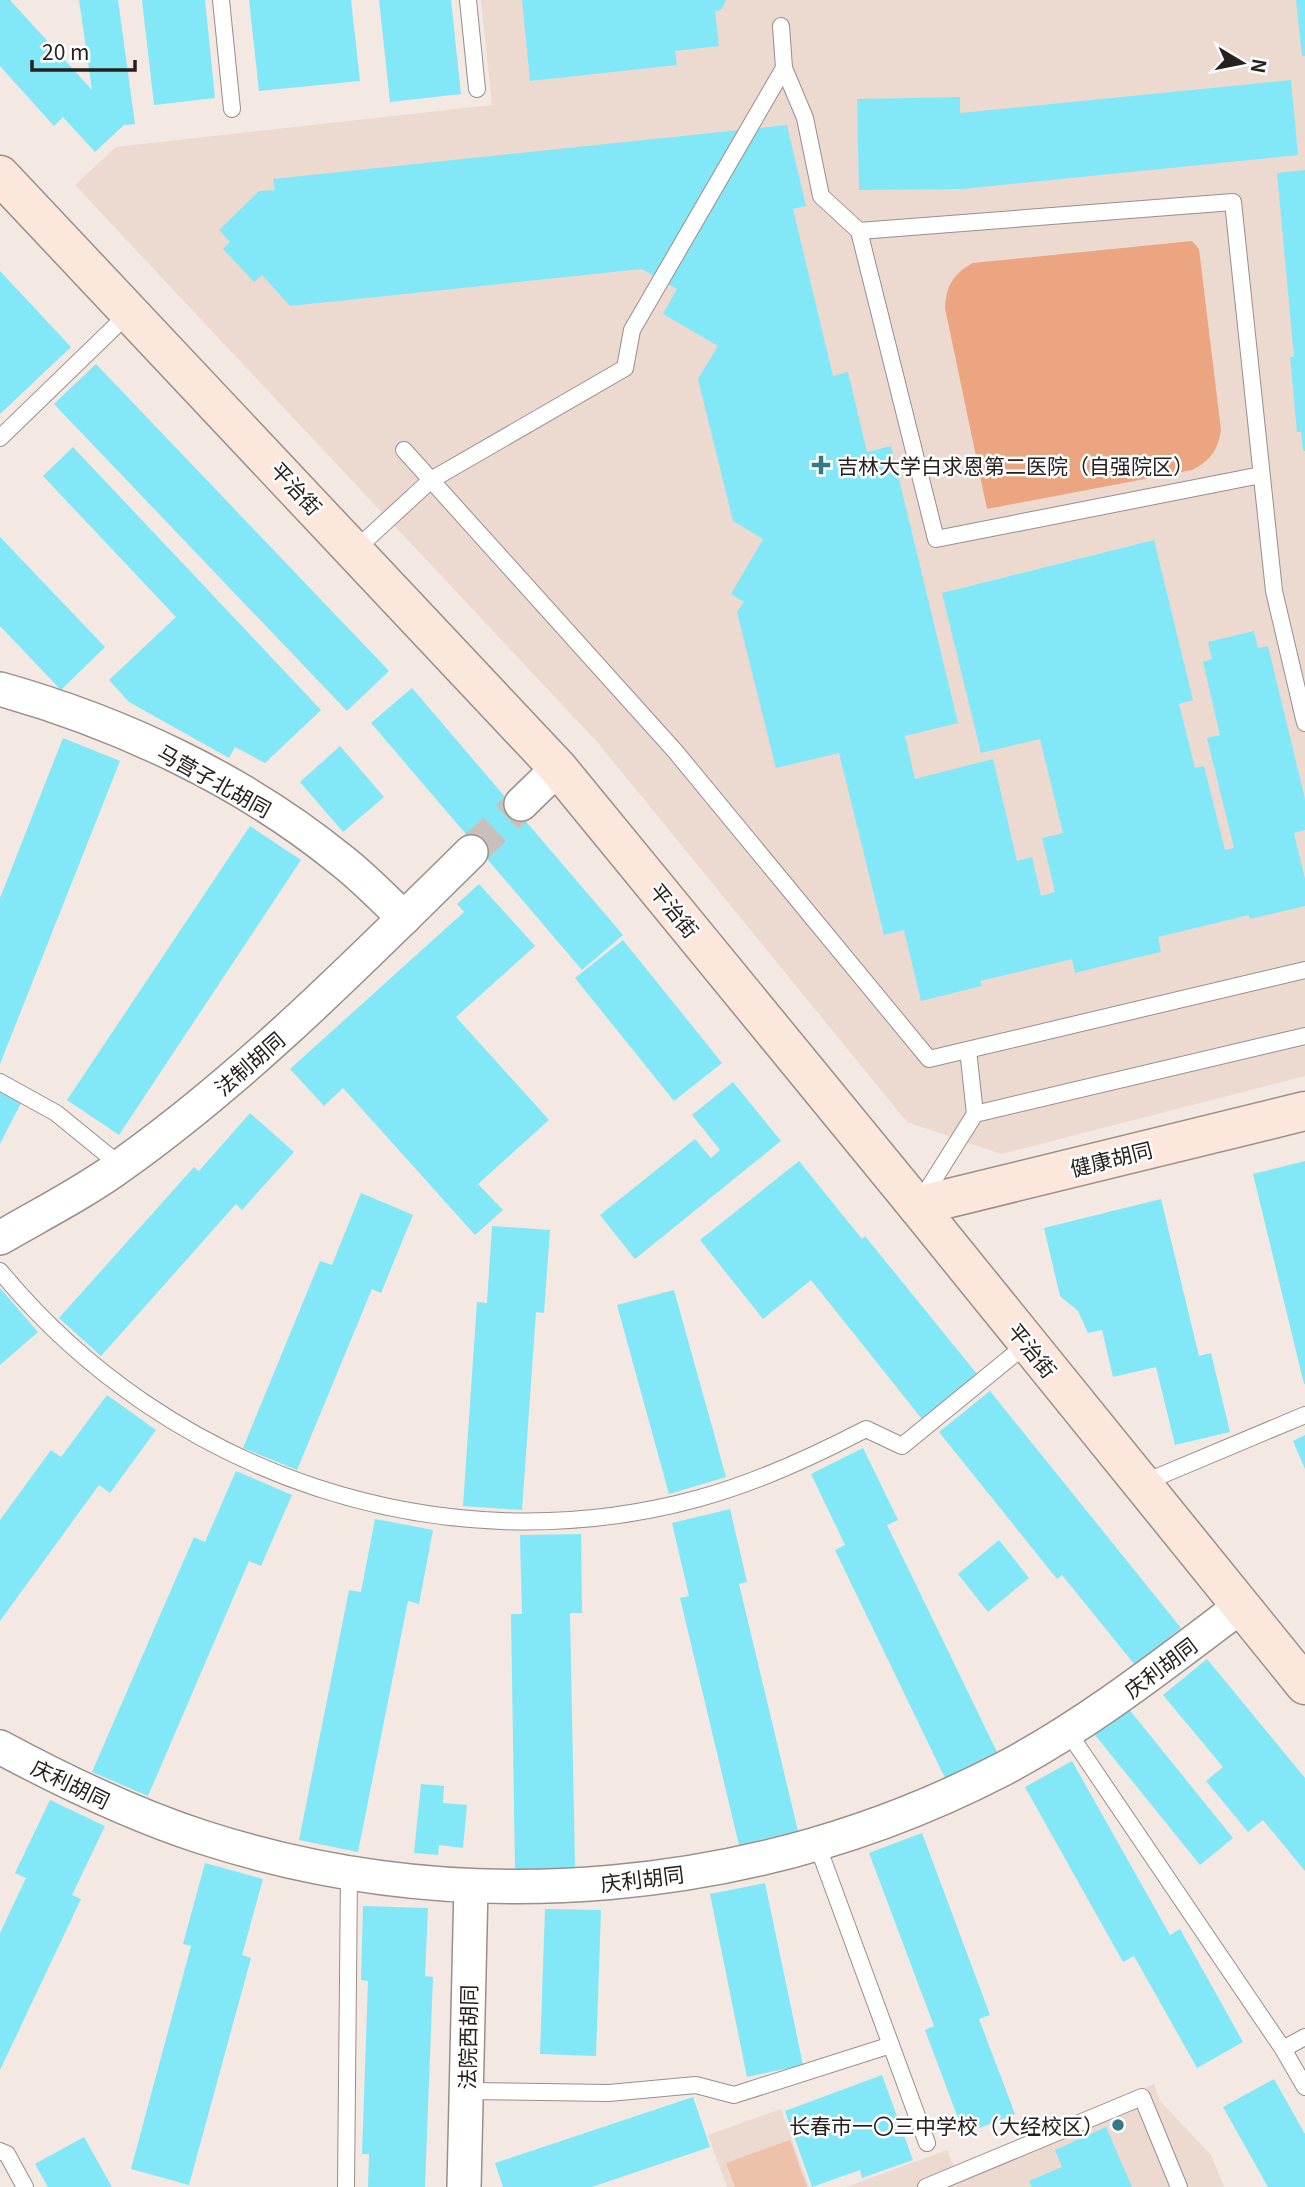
<svg xmlns="http://www.w3.org/2000/svg" width="1305" height="2187" font-family="Georgia,'Noto Sans SC',serif">
	<rect width="100%" height="100%" fill="#f3e8e2"/>
	<g fill="#ecd9d0">
		<polygon points="481,0 1305,0 1305,1076 1001,1154 907,1122 599,744 75,185 116,147 492,105"/>
		<polygon points="1154,2084 1160,2101 1211,2155 1224,2187 846,2187 947,2150 954,2167"/>
		<polygon points="781,2109 809,2187 727,2187 708,2135"/>
	</g>
	<polygon fill="#edc1aa" points="790,2140 807,2187 735,2187 726,2163"/>
	<path fill="#eba580" d="M1192,241L1199,249L1221,430C1218,450 1210,461 1192,470L987,509L945,308C946,286 953,274 973,263Z"/>
	<g fill="#82e8f7">
		<polygon points="0,0 10,0 92,90 79,0 118,0 135,124 124,125 95,152 63,117 54,126 0,66"/>
		<polygon points="142,0 205,0 215,98 154,105"/>
		<polygon points="249,0 351,0 360,81 259,91"/>
		<polygon points="379,0 451,0 461,94 390,102"/>
		<polygon points="522,0 726,0 722,9 715,12 719,46 675,51 677,65 530,81"/>
		<polygon points="1296,0 1305,0 1305,56 1302,56"/>
		<polygon points="1291,80 1298,155 962,189 859,190 857,99 960,97 960,113"/>
		<polygon points="787,125 806,206 793,209 833,376 848,372 867,452 891,446 958,723 905,736 915,779 993,759 1017,861 1032,857 1041,896 1055,892 1042,838 1063,833 1040,739 981,753 942,593 1154,540 1193,700 1179,704 1195,768 1204,766 1225,850 1234,848 1207,738 1220,735 1203,662 1212,659 1208,642 1254,631 1258,648 1268,646 1305,799 1305,830 1294,833 1305,879 1305,906 1250,919 1249,915 1158,937 1161,952 1139,957 1075,973 1072,959 980,981 982,986 921,1001 904,930 884,935 839,753 776,768 737,612 744,602 731,594 763,539 733,521 698,379 718,346 663,314 677,289 642,269 290,306 262,275 254,282 223,249 230,242 219,230 259,191 275,190 273,179"/>
		<polygon points="1305,170 1305,451 1303,451 1301,432 1297,432 1290,357 1294,357 1277,173"/>
		<polygon points="0,271 71,347 0,414"/>
		<polygon points="96,364 389,671 347,711 54,404"/>
		<polygon points="73,447 321,710 265,763 235,747 229,758 129,702 109,680 176,617 43,476"/>
		<polygon points="0,537 105,647 61,690 0,626"/>
		<polygon points="412,688 623,935 582,970 371,723"/>
		<polygon points="63,738 120,761 0,1064 0,898"/>
		<polygon points="340,746 384,797 343,832 300,782"/>
		<polygon points="250,826 301,860 119,1135 67,1100"/>
		<polygon points="479,884 535,946 456,1017 549,1120 478,1184 503,1210 475,1235 343,1088 324,1106 290,1069 464,912 457,904"/>
		<polygon points="623,940 722,1063 674,1101 575,978"/>
		<polygon points="733,1082 781,1141 635,1259 600,1215 695,1139 711,1158 720,1150 692,1115"/>
		<polygon points="0,1092 21,1103 0,1144"/>
		<polygon points="250,1113 294,1152 242,1210 236,1204 101,1356 59,1318 194,1167 199,1171"/>
		<polygon points="799,1161 862,1239 865,1236 977,1374 922,1419 811,1280 763,1319 700,1240"/>
		<polygon points="1305,1161 1305,1384 1304,1384 1253,1174"/>
		<polygon points="361,1193 413,1215 381,1293 372,1289 297,1470 243,1448 320,1261 332,1265"/>
		<polygon points="1161,1199 1199,1356 1211,1353 1230,1432 1175,1445 1156,1367 1113,1377 1102,1330 1088,1333 1078,1311 1060,1296 1044,1228"/>
		<polygon points="492,1226 550,1230 544,1313 536,1312 522,1510 463,1506 477,1302 487,1303"/>
		<polygon points="0,1288 38,1332 0,1365"/>
		<polygon points="674,1290 726,1477 669,1494 617,1305"/>
		<polygon points="990,1391 1181,1628 1135,1665 1062,1575 1057,1579 939,1432"/>
		<polygon points="107,1395 156,1430 110,1493 99,1485 0,1621 0,1520 51,1450 61,1457"/>
		<polygon points="1305,1435 1305,1469 1293,1441"/>
		<polygon points="863,1448 898,1520 887,1525 998,1754 946,1780 835,1550 845,1545 811,1474"/>
		<polygon points="236,1471 292,1495 261,1566 249,1561 148,1796 92,1772 194,1537 205,1542"/>
		<polygon points="730,1509 747,1582 739,1584 798,1831 739,1845 680,1598 689,1596 672,1523"/>
		<polygon points="375,1519 433,1530 419,1604 408,1601 358,1852 299,1840 349,1590 361,1592"/>
		<polygon points="581,1534 582,1613 570,1613 575,1868 515,1869 511,1614 522,1614 520,1535"/>
		<polygon points="999,1540 1029,1578 988,1612 958,1574"/>
		<polygon points="1207,1659 1305,1778 1305,1871 1263,1820 1248,1832 1206,1781 1223,1767 1163,1695"/>
		<polygon points="1128,1708 1233,1838 1200,1865 1095,1735"/>
		<polygon points="1072,1761 1170,1935 1180,1929 1243,2042 1197,2068 1134,1956 1123,1962 1025,1787"/>
		<polygon points="421,1784 444,1786 443,1803 467,1805 463,1848 439,1845 438,1855 414,1853"/>
		<polygon points="50,1800 105,1826 72,1895 81,1899 0,2070 0,1933 26,1878 15,1873"/>
		<polygon points="922,1833 990,2015 979,2019 1015,2114 964,2134 925,2030 934,2026 869,1853"/>
		<polygon points="205,1863 263,1879 242,1955 251,1958 189,2185 131,2169 191,1946 183,1944"/>
		<polygon points="765,1883 803,2065 747,2077 710,1894"/>
		<polygon points="363,1906 428,1908 425,1976 433,1977 425,2187 368,2187 369,2154 362,2154 368,1981 361,1980"/>
		<polygon points="545,1909 601,1910 596,2056 540,2054"/>
		<polygon points="882,2075 913,2160 862,2178 860,2170 812,2187 785,2111"/>
		<polygon points="1274,2079 1305,2134 1305,2187 1268,2187 1223,2107"/>
		<polygon points="693,2097 710,2147 592,2187 503,2187 495,2163"/>
		<polygon points="1106,2127 1132,2187 1032,2187 1029,2181 1062,2167 1055,2150"/>
		<polygon points="84,2137 112,2187 48,2187 35,2164"/>
	</g>
	<g fill="none" stroke-linecap="round" stroke-linejoin="round">
		<polyline stroke="#cac0bb" stroke-width="33" stroke-dasharray="33 17" stroke-linecap="butt" points="471,852 521,804"/>
		<g stroke="#998f8a" stroke-width="18">
			<g id="lane">
				<polyline points="221,0 232,109"/>
				<polyline points="468,0 477,89"/>
				<polyline points="781,26 784,68 805,118 821,196 859,231 936,539 1261,475"/>
				<polyline points="859,231 1233,202 1274,591 1305,723"/>
				<polyline points="0,438 130,312"/>
				<polyline points="404,450 675,751 929,1059 1305,970"/>
				<polyline points="355,550 431,480 625,368 632,330 784,68"/>
				<polyline points="0,1082 56,1113 121,1166"/>
				<polyline points="975,1114 1305,1036"/>
				<polyline points="921,1200 975,1114 968,1050"/>
				<path d="M0,1271C168,1475 443,1569 700,1498C758,1482 812,1457 866,1429L902,1446L1028,1343"/>
				<polyline points="1143,1483 1305,1415"/>
				<polyline points="1068,1732 1283,2049 1305,2087"/>
				<polyline points="817,1844 927,2143"/>
				<polyline points="1283,2049 1305,2037"/>
				<polyline points="466,2091 609,2093 696,2085 734,2095 891,2045"/>
				<polyline points="0,2151 7,2154 25,2187"/>
				<polyline points="346,2187 349,1873"/>
				<polyline points="926,2187 1142,2097 1179,2187"/>
			</g>
		</g>
		<g stroke="#998f8a" stroke-width="36">
			<g id="street">
				<path d="M0,689C121,723 243,780 341,860C363,877 383,898 404,918"/>
				<polyline points="521,804 558,768"/>
				<path d="M0,1238C41,1214 85,1192 123,1164C250,1073 360,961 471,852"/>
				<path d="M0,1747C65,1782 131,1814 202,1837C465,1922 758,1896 1003,1769C1088,1724 1164,1664 1241,1606"/>
				<polyline points="464,2187 471,1886"/>
			</g>
		</g>
		<g stroke="#998f8a" stroke-width="41">
			<g id="secondary">
				<polyline points="0,175 558,768 917,1206 1305,1685"/>
				<polyline points="917,1206 1305,1111"/>
			</g>
		</g>
		<use href="#lane" stroke="#fff" stroke-width="16"/>
		<use href="#street" stroke="#fff" stroke-width="33"/>
		<use href="#secondary" stroke="#fce7dc" stroke-width="38"/>
	</g>
	<g fill="#337b85" stroke="#fff" stroke-width="2.5">
		<path d="M817.5 454.5h7v7h7v7h-7v7h-7v-7h-7v-7h7z"/>
		<circle cx="1118" cy="2125" r="7"/>
	</g>
	<g text-anchor="middle" dominant-baseline="central" stroke-width="5" stroke-linejoin="round" paint-order="stroke">
		<g font-size="21" fill="#25211f" stroke="#fff" text-anchor="start">
			<text x="837" y="465">吉林大学白求恩第二医院（自强院区）</text>
			<text x="1104" y="2125" text-anchor="end">长春市一〇三中学校（大经校区）</text>
		</g>
		<g font-size="21" fill="#25211f" stroke="#fff">
			<text transform="translate(297 488) rotate(47)">平治街</text>
			<text transform="translate(215 780) rotate(29)">马营子北胡同</text>
			<text transform="translate(675 910) rotate(51)">平治街</text>
			<text transform="translate(249 1063) rotate(-41)">法制胡同</text>
			<text transform="translate(1111 1158) rotate(-14)">健康胡同</text>
			<text transform="translate(1033 1350) rotate(51)">平治街</text>
			<text transform="translate(1160 1667) rotate(-37)">庆利胡同</text>
			<text transform="translate(71 1783) rotate(26)">庆利胡同</text>
			<text transform="translate(642 1878) rotate(-7)">庆利胡同</text>
			<text transform="translate(467 2037) rotate(-89)">法院西胡同</text>
		</g>
	</g>
	<g transform="translate(1242 63) rotate(100)" stroke="#ffffff" stroke-width="5" paint-order="stroke">
	<path d="M0-5L12 26L0 18L-12 26Z" fill="#25211f"/>
	<text y="-10" font-size="19" font-weight="bold" text-anchor="middle" fill="#25211f">N</text>
	</g>
	<path d="M32 60v10h103v-10" fill="none" stroke="#25211f" stroke-width="3.5"/>
	<text x="42" y="60" font-size="21" fill="#25211f" stroke="#ffffff" stroke-width="5" paint-order="stroke">20 m</text>
</svg>
